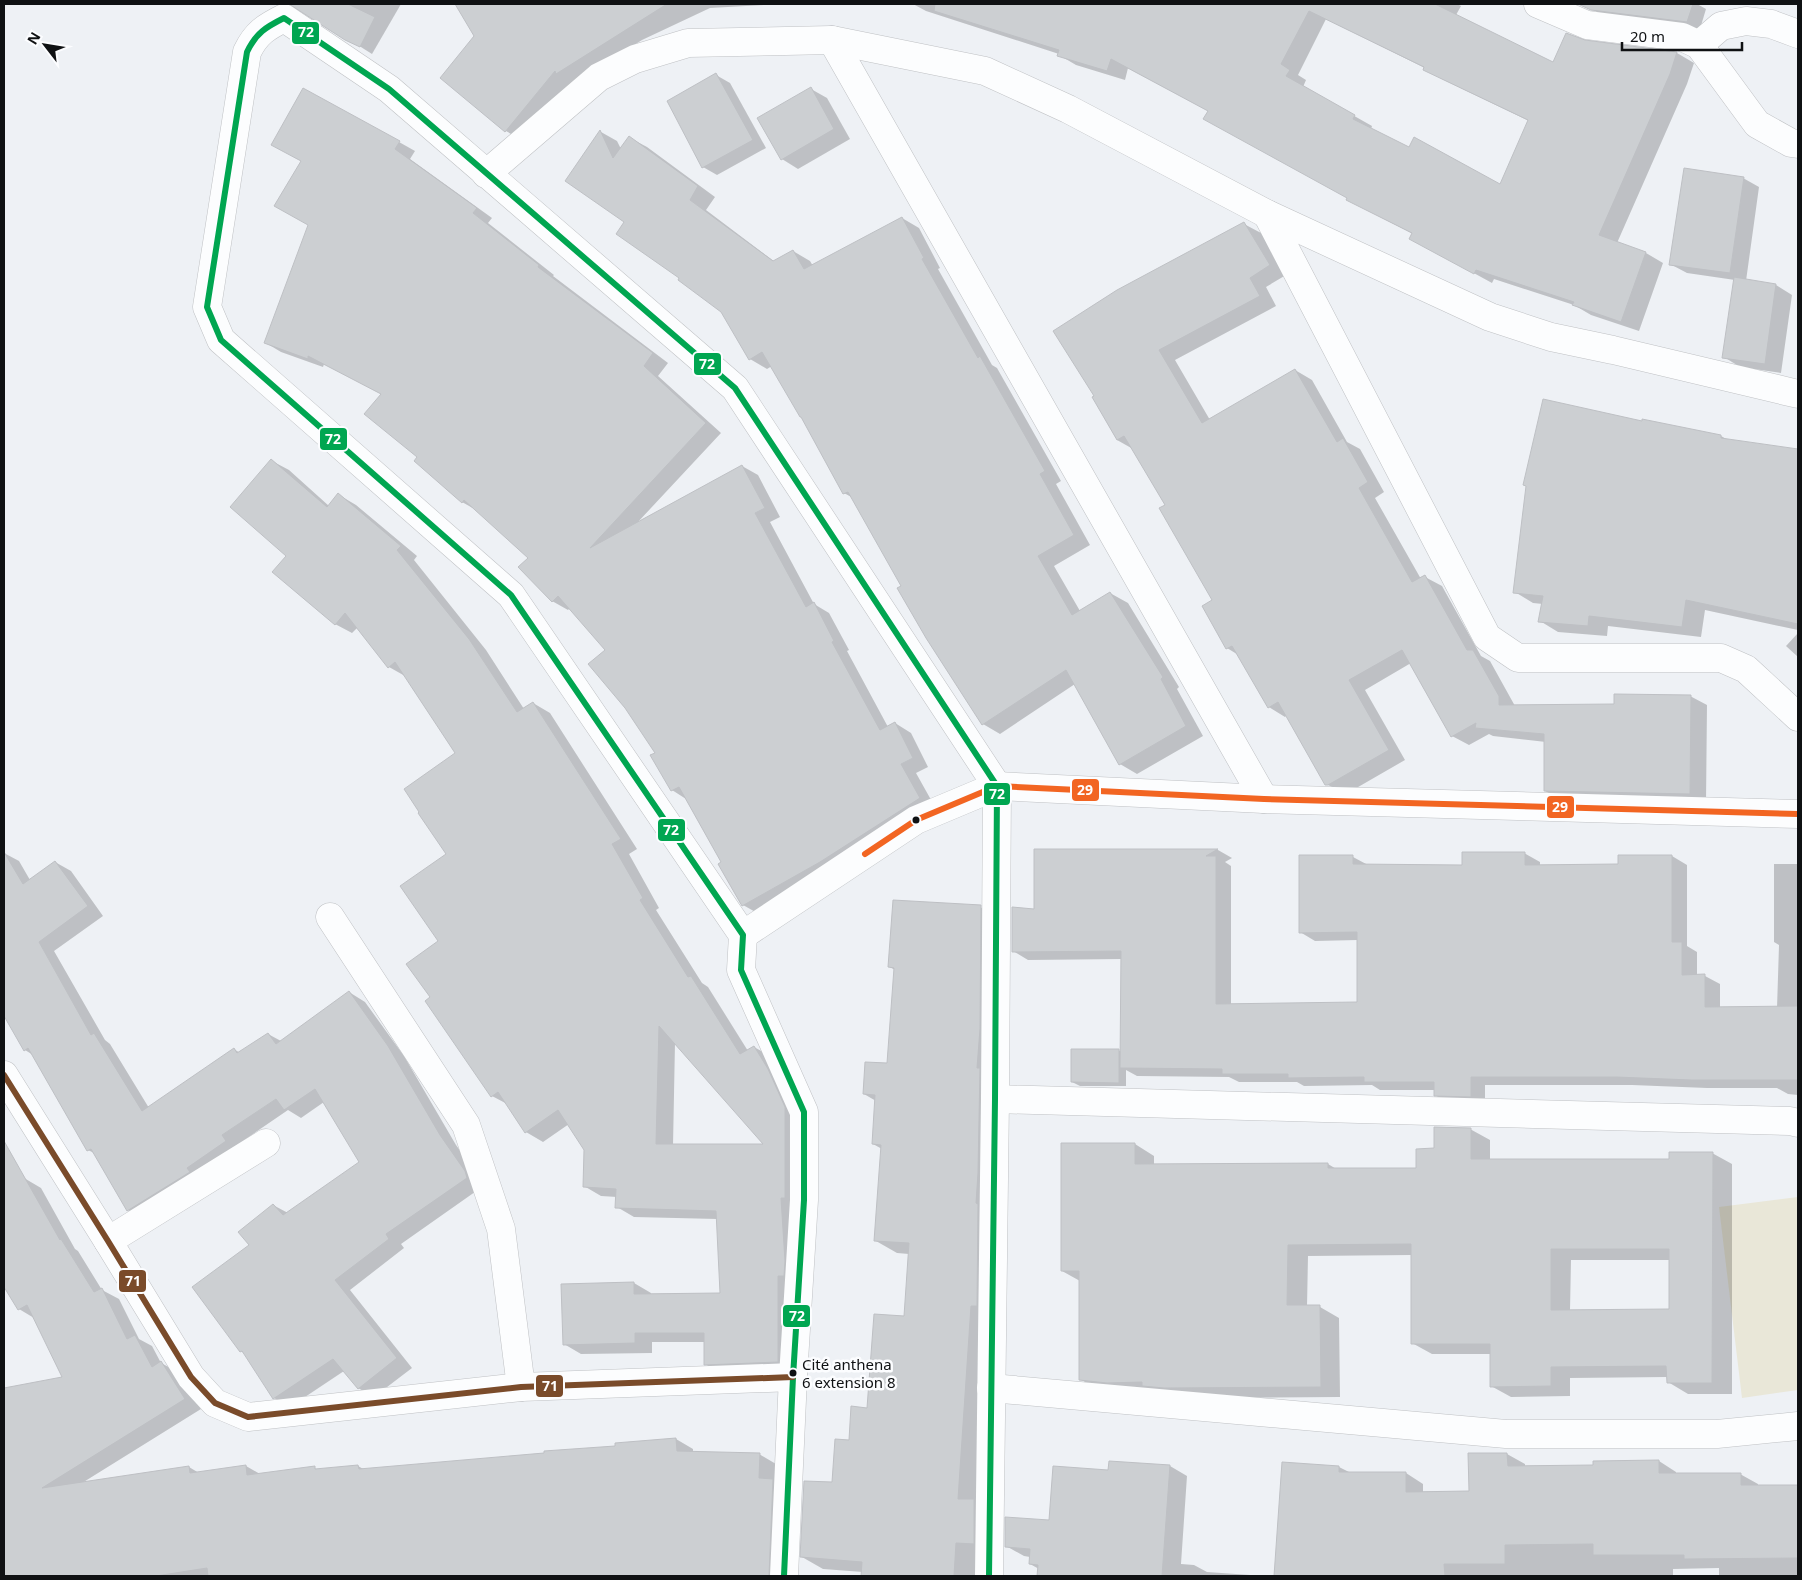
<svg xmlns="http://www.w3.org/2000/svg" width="1802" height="1580" font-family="'Noto Sans',sans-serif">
	<rect width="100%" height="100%" fill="#eef1f5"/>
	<polygon fill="#e9e7d8" points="1798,1197 1798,1390 1742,1398 1719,1207"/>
	<g fill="#0003" fill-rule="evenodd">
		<polygon points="301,4 401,4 372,54 299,8"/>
		<polygon points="456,4 780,4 710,8 642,40 574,83 572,82 523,141 506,131 476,36"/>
		<path d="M913,4H1457L1461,6L1456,15L1554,63L1585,42L1677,53L1694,63L1687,84L1617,243L1646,253L1663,263L1639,331L1591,315L1574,305L1494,279L1492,283L1428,248L1413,234L1365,209L1209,111L1128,68L1125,80L1076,65L1059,55V54L926,11ZM1326,19L1425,68L1442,79L1529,121L1501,185L1409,149L1371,129L1372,126L1303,87L1306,80L1298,75Z"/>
		<polygon points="1594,4 1697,4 1706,9 1700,29 1604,16 1592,9"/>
		<polygon points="716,75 730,83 766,148 717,175 703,167"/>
		<polygon points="811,89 827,98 850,139 798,169 782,159"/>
		<polygon points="601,132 617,141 621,149 630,138 647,147 715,197 706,210 775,262 793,251 810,261 813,266 902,218 919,228 940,268 938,269 992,365 997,368 1061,481 1056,484 1090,545 1054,566 1080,611 1110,593 1128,603 1179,687 1177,689 1203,736 1137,774 1120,764 1075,684 1000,734 983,724 853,498 844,493 804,418 772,366 767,369 750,359 722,311 681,277 626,222"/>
		<polygon points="399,142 415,151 410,159 492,218 488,223 554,275 553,276 668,363 658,376 721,433 637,523 742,466 758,475 780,517 770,522 814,604 829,613 849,650 847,651 888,727 895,723 911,733 928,767 916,773 935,807 759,914 743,905 722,862 686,799 672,790 652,756 657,753 606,650 570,608 568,610 552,601 529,558 478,511 462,502 419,457 382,394 324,364 323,367 281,352 266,343"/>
		<polygon points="1743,178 1759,187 1746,281 1776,285 1792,295 1781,373 1740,367 1724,357 1735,280 1687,273 1670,264"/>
		<polygon points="1244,224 1261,233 1286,275 1266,287 1276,306 1175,360 1210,420 1295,370 1312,380 1347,442 1360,449 1384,492 1375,498 1421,579 1425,577 1442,586 1481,656 1490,661 1515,706 1615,706 1690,696 1707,705 1706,803 1562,800 1545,791 1546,742 1493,736 1489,734 1469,745 1452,736 1411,663 1365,690 1405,760 1346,794 1326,784 1287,715 1285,717 1269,707 1240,656 1227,648 1203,606 1214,600 1166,506 1133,449 1117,440 1093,397"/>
		<polygon points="1643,423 1721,436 1728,440 1798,450 1798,630 1705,610 1701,637 1608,626 1607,636 1558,632 1540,621 1543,604 1533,603 1515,592"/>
		<path d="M272,461L289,470L329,506L339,495L356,505L417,556L414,560L486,650L524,709L533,703L550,713L637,849L629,854L659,908L656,910L702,983L708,987L748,1051L754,1047L772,1057L801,1118L795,1371L722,1374L705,1364V1342H652V1353L581,1354L564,1344L634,1283L651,1293V1295L722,1294L717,1219L634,1217L617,1207V1197L601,1196L584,1186L586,1150L569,1124L543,1142L526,1132L509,1105L492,1096L432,997L439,941L457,753L405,676L389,667L358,627L352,633L335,624L288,556ZM675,1043L766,1145L673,1146Z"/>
		<polygon points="1798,633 1798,657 1786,646"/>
		<polygon points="1035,850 1218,850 1232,858 1225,862 1231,866 1231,1005 1359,1003 1358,940 1315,941 1300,932 1353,857 1368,865 1463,866 1524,853 1540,862 1540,866 1619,866 1672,856 1687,865 1687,946 1697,952 1697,976 1705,976 1720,984 1720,1008 1777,1008 1779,945 1774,942 1774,864 1798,864 1798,1095 1788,1094 1777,1088 1707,1088 1632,1085 1485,1085 1485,1105 1450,1104 1435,1095 1435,1090 1380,1090 1372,1085 1304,1086 1297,1082 1239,1082 1229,1077 1137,1076 1126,1070 1126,1086 1080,1086 1072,1082 1118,1050 1122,1052 1123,959 1028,960 1013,951 1035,910"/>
		<polygon points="4,853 19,861 30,880 55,862 71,871 103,916 54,951 105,1040 110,1044 149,1108 234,1049 240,1053 268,1034 281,1041 349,992 365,1002 404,1056 456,1145 481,1181 482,1187 401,1244 404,1248 350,1290 412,1368 374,1397 358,1388 344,1371 290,1407 274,1398 245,1354 241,1351 251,1245 273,1205 288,1213 361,1163 324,1102 301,1118 288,1110 237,1145 144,1219 128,1210 96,1154 88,1150 33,1055 25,1050 4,1014 4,1009 6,1008 4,1005"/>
		<polygon points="980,907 1001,919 975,1576 862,1576 863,1572 823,1569 802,1557 850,1441 868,1409 905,1317 909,1254 897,1253 876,1241 882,1149 873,1144 876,1101 864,1094 888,1064 895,970 890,967"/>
		<path d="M1470,1129L1490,1140V1160H1670L1712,1153L1732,1164V1394H1688L1668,1382V1377L1570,1378V1396L1511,1397L1491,1386V1354H1432L1412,1343V1255L1308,1256L1307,1307H1320L1339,1318L1340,1397L1184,1398L1100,1391L1080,1379V1281L1062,1271L1135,1144L1154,1156V1165L1328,1164L1338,1170L1417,1169L1435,1149ZM1571,1260H1670V1310L1570,1311Z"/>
		<polygon points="24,1178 41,1188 75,1249 78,1251 102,1290 119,1299 139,1339 152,1346 161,1363 178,1372 201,1409 82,1483 189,1467 199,1473 246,1466 260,1474 314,1468 318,1470 358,1466 365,1470 617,1447 676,1439 693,1449 693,1452 759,1454 776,1464 785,1576 4,1576 4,1389 64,1378 34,1318 19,1309 4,1284 4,1190"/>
		<polygon points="1469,1454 1507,1454 1525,1464 1525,1467 1594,1466 1659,1461 1676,1472 1676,1474 1740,1474 1758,1484 1758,1487 1798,1487 1798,1576 1719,1576 1719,1568 1673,1569 1673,1576 1275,1576 1283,1463 1339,1467 1351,1473 1406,1473 1423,1484 1423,1493 1470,1492"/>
		<polygon points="1170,1466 1187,1476 1181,1564 1194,1565 1207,1572 1265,1576 1038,1576 1039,1569 1030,1564 1030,1557 1024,1556 1006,1546 1050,1521 1109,1472"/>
	</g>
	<g fill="#cccfd2" stroke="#bec0c4" fill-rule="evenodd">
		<polygon points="289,4 348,4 375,17 360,47 345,40"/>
		<polygon points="455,4 667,4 556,74 555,71 505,132 440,78 474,36"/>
		<path d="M935,4H1435L1553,62L1566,33L1585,40L1677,52L1670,74L1599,235L1646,252L1621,322L1572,305L1574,302L1476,270L1474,274L1409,239L1412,233L1346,200L1347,198L1203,119L1208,111L1111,59L1107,71L1057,56L1059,50L934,11ZM1309,11L1424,67L1423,70L1528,120L1500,184L1414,137L1409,147L1353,119L1355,115L1286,76L1290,70L1281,64Z"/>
		<polygon points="1578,4 1693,4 1687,22 1591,10"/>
		<polygon points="716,73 753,140 702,168 667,101"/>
		<polygon points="811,87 834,129 781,160 757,118"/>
		<polygon points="303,88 400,141 395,149 477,208 473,213 539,265 538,267 653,353 644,366 706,423 590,548 742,465 765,508 755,513 806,607 814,602 834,641 832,642 880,730 895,722 913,758 901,764 920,798 820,862 742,906 718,864 721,862 679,787 671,791 650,755 655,753 625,708 588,664 605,650 558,596 552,602 518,567 528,558 464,500 462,503 414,461 417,457 364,414 381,394 308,356 308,359 264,343 308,225 274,206 301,161 271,145"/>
		<polygon points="600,130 613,158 629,136 698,186 690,200 773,261 793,250 804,269 902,217 924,258 922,259 978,358 980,356 1045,471 1040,474 1074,535 1038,556 1072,615 1110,592 1163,677 1161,679 1186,726 1119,765 1066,670 982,725 926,638 897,588 901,586 848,492 843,494 801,417 800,417 762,352 749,360 721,312 678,280 679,278 616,234 624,222 565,181"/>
		<polygon points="1684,168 1744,177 1730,273 1669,265"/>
		<polygon points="1244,222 1270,265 1250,278 1260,296 1159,350 1202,423 1295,369 1337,442 1343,438 1368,482 1359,488 1412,582 1425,575 1467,650 1473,650 1499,696 1499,705 1614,704 1614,694 1691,695 1690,794 1544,791 1544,734 1475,728 1476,723 1451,737 1402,650 1349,680 1389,750 1328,785 1325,785 1278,702 1268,708 1232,646 1226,649 1202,606 1212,600 1159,508 1165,505 1124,436 1117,440 1092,397 1094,396 1053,331 1117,290"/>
		<polygon points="1734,277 1776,284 1765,364 1722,358"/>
		<polygon points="1543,399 1642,421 1642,419 1721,435 1721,438 1798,449 1798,624 1686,600 1682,627 1589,616 1588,626 1538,622 1543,596 1513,593 1526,486 1523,485"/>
		<path d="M271,459L327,507L338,493L401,546L397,550L469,639L517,712L533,702L621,839L612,844L643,898L640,900L688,977L691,976L740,1054L754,1046L768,1069L785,1107V1198H781L785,1261L784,1276H778V1362L704,1365V1333H635V1343L563,1345L561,1284L634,1282V1294L720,1293L716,1211L615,1208L616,1189L583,1187L584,1150L558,1110L525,1133L498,1092L491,1097L425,1001L430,997L406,964L438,941L400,886L446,854L418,813L419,812L404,789L455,753L395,662L388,668L345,613L335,625L272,572L286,556L230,507ZM659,1026L763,1144H656Z"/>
		<polygon points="1034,849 1218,849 1206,856 1216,856 1216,1004 1357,1002 1357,932 1299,933 1299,855 1353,855 1353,864 1462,865 1462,852 1525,852 1525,865 1618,864 1618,855 1672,855 1672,942 1682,942 1682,975 1705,974 1705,1007 1798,1006 1798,1080 1691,1080 1616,1077 1471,1077 1471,1097 1434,1096 1434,1082 1364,1082 1364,1077 1288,1078 1288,1074 1222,1074 1222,1069 1120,1068 1121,951 1012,952 1012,907 1034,909"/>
		<polygon points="4,852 23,884 55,861 88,906 39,942 91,1035 94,1033 142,1111 234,1048 237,1053 268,1033 276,1044 349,991 388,1046 440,1135 465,1171 467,1178 386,1234 389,1239 335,1280 397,1358 358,1389 333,1359 273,1399 242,1351 240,1352 192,1287 249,1245 238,1232 273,1204 283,1215 359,1162 315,1089 284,1110 276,1099 222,1135 226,1141 187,1168 190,1172 127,1211 91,1149 87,1151 28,1048 24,1051 4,1016"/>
		<polygon points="893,900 981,905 980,1029 977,1068 980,1068 978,1173 976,1203 978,1204 977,1306 971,1306 958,1499 974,1499 974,1544 956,1543 954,1576 861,1576 862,1562 800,1557 804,1481 832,1482 835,1439 849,1440 851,1406 867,1408 874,1314 904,1316 909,1243 874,1241 881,1145 872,1144 875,1095 863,1094 865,1062 887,1063 894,968 888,967"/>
		<polygon points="1071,1049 1119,1049 1119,1083 1071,1082"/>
		<path d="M1434,1127L1471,1128V1159H1669V1152H1713L1712,1383H1667L1666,1366L1551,1367V1386L1490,1387V1344H1411V1244L1288,1245L1287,1305H1320L1321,1387L1164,1388L1142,1386V1382L1107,1383L1079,1380V1271H1061V1143H1135V1164L1328,1163V1168H1416V1149L1434,1148ZM1551,1249H1669V1309L1551,1310Z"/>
		<polygon points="4,1141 60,1240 61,1239 94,1292 102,1288 127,1339 135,1335 152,1367 161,1361 185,1399 42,1488 189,1466 190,1473 246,1465 247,1475 315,1466 315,1469 358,1465 359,1469 544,1453 544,1451 615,1446 615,1443 676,1438 677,1451 760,1453 759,1478 773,1479 769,1576 208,1576 207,1568 156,1576 4,1576 4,1388 62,1377 27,1305 18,1310 4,1287"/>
		<polygon points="1468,1453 1507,1453 1508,1466 1593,1465 1593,1461 1659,1460 1659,1473 1741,1473 1741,1485 1798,1485 1798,1558 1684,1559 1684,1555 1593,1555 1593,1544 1505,1545 1505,1564 1444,1564 1445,1576 1274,1576 1282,1462 1339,1466 1339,1472 1406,1472 1406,1492 1469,1491"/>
		<polygon points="1109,1461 1170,1465 1162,1576 1037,1576 1038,1565 1029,1564 1030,1549 1005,1547 1005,1517 1049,1520 1053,1466 1108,1470"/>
	</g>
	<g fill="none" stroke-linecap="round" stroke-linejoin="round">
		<g stroke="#bfc1c4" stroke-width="29">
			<g id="street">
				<polyline points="1538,4 1587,25 1682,37 1699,45 1757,124 1791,143 1798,144"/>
				<polyline points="832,40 1264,799"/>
				<polyline points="1699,45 1721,26 1746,21 1771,24 1798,34"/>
				<polyline points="486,174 599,77 635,59 688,43 832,40 985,71 1068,109 1267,214 1490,317 1551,337 1613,350 1798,394"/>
				<polyline points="1267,214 1487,637 1518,658 1721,658 1746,669 1798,717"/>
				<polyline points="330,917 466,1125 501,1229 521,1387"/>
				<polyline points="743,935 916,820 997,786 1264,799 1798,814"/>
				<polyline points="4,1075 108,1241 191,1377 215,1403 248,1417 521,1387 793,1377"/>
				<polyline points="995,1099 1790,1121 1798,1123"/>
				<polyline points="108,1241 266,1143"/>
				<polyline points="991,1388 1506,1434 1717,1434 1798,1426"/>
				<path d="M784,1576L793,1377L804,1200V1112L741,970L743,935L511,595L221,340L207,307L247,52C256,33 266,27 284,18L389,89L735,388L997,786L995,1099L989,1576"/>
			</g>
		</g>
		<use href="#street" stroke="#fcfdfe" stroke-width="28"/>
		<g stroke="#fcfdff" stroke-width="10">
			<path id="bus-1" d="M784,1576L793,1377L804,1200V1112L741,970L743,935L511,595L221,340L207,307L247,52C256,33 266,27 284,18L389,89L735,388L997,786L995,1099L989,1576"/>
		</g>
		<g stroke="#fcfdff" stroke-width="10">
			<polyline id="bus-2" points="865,854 916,820 997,786 1264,799 1798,814"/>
		</g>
		<g stroke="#fcfdff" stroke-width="10">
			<polyline id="bus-3" points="4,1075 108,1241 191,1377 215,1403 248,1417 521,1387 793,1377"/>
		</g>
		<use href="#bus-1" stroke="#00a651" stroke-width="6"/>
		<use href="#bus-2" stroke="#f26522" stroke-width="6"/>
		<use href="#bus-3" stroke="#7a4b2a" stroke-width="6"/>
	</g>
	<g fill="#0f1113" stroke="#fcfdff" stroke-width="2">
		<circle cx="916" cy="820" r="4.5"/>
		<circle cx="793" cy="1373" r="4.5"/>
	</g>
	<g text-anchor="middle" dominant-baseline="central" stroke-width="5" stroke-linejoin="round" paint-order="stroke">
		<g font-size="15" fill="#0f1113" stroke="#fcfdff" text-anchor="start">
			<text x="802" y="1364">Cité anthena<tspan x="802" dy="18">6 extension 8</tspan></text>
		</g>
	</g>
	<g stroke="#fcfdff" stroke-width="2">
		<rect x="291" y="21" width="29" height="24" rx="5" fill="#00a651"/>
		<rect x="693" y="352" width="29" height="24" rx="5" fill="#00a651"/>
		<rect x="319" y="427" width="29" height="24" rx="5" fill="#00a651"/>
		<rect x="1071" y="778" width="29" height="24" rx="5" fill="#f26522"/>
		<rect x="983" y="782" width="28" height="24" rx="5" fill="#00a651"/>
		<rect x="1546" y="795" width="29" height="24" rx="5" fill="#f26522"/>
		<rect x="657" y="818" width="29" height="24" rx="5" fill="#00a651"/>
		<rect x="118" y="1269" width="29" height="24" rx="5" fill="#7a4b2a"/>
		<rect x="782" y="1304" width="29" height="24" rx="5" fill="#00a651"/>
		<rect x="535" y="1374" width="29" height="24" rx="5" fill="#7a4b2a"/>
	</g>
	<g font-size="14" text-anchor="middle" font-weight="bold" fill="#fff">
		<text x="306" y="37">72</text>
		<text x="707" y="369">72</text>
		<text x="333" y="444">72</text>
		<text x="1085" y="795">29</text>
		<text x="997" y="799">72</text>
		<text x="1560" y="812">29</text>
		<text x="671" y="835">72</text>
		<text x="133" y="1286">71</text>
		<text x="797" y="1321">72</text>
		<text x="550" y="1391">71</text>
	</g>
	<rect width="1802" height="1580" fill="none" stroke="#0f1113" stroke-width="10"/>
	<g transform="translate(45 45) rotate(301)" stroke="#fcfdff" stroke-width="4" paint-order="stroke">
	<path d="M0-4L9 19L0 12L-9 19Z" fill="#0f1113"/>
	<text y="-8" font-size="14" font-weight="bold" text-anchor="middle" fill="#0f1113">N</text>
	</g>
	<path d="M1622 42v8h120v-8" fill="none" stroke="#0f1113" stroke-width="2.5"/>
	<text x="1630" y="42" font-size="15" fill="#0f1113" stroke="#fcfdff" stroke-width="4" paint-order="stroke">20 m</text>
</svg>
